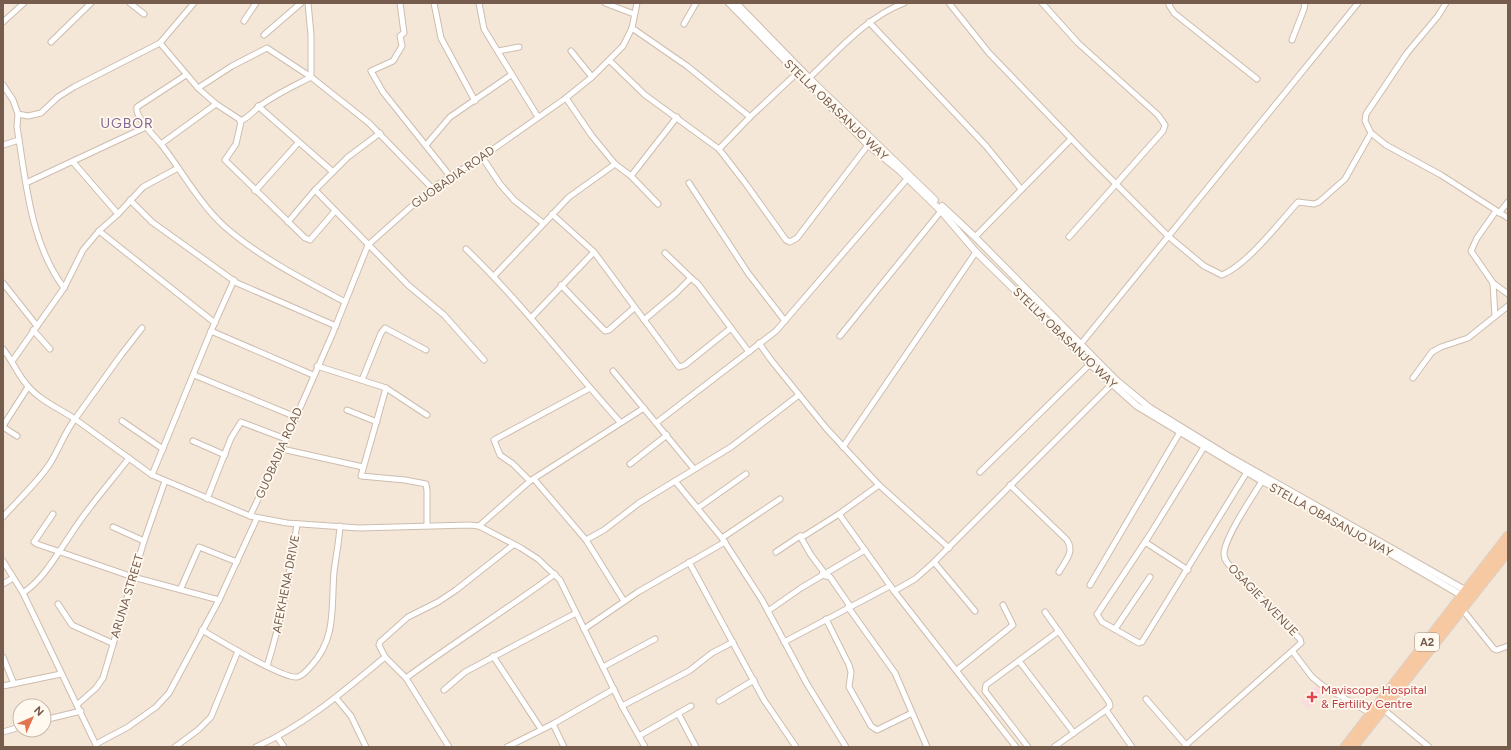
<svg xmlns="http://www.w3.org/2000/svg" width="1511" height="750" font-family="Figtree,sans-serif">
	<rect width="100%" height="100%" fill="#fcf5e9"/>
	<path fill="#f4e7d7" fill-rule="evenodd" d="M3,3H1508V747H3ZM20,706H44V730H20Z"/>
	<polygon fill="#fadcdf" points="1316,685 1324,692 1309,709 1301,702"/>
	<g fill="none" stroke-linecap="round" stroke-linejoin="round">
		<g stroke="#cebdaf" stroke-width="7">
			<g id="minor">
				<polyline points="130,3 144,14"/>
				<polyline points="308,3 311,35 311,77"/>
				<polyline points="400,3 404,33 400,36 402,46 393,61 371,71 383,92 450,176"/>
				<polyline points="434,3 441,38 475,101"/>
				<polyline points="479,3 484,29 538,117"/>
				<polyline points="605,3 634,14"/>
				<path d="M949,3L989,53L1088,156L1168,236L1204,266L1222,275C1248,264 1279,223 1298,202L1314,204L1319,202L1345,179L1371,133L1365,121L1366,114L1407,53L1438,16L1446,3"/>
				<polyline points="1042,3 1078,43 1158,115 1165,125 1163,131 1069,237"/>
				<polyline points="1170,3 1169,5 1174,13 1257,79"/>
				<polyline points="244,21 256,3"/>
				<polyline points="3,22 24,3"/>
				<polyline points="869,22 986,146 1021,189"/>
				<polyline points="684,24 696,3"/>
				<polyline points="632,28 687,66 750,117"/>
				<polyline points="264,35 301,3"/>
				<polyline points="1292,40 1304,9 1305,3"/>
				<polyline points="51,42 91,3"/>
				<polyline points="160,43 198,88 216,104 239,119 241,122 236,144 225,160 305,238 310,240 335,211"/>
				<polyline points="498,51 519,47"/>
				<polyline points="571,51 592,77"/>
				<polyline points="610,61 645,95 719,149"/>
				<polyline points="797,73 750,117 719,149 746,184 786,240 790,242 797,238 868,145"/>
				<path d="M186,75L137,107C134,116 155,137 161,144C182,171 199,203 224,226C259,257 304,280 345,302"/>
				<path d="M807,80C837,52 865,18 904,3"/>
				<path d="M3,85L13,100L18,114L17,127C26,182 30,242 64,288"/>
				<polyline points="198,88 232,66 267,48 311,77"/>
				<polyline points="566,98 592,136 615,164 631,176 658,204"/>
				<polyline points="258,106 333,172"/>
				<polyline points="18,114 28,116 41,113 58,97 74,87 160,43 194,3"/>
				<path d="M240,121C249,118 253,111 260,106C276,94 294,86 311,77L369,123L432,188"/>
				<polyline points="1371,133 1386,145 1441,175 1508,218"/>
				<polyline points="161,144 216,104"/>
				<polyline points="427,144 450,117 511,75"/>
				<polyline points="3,145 19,140"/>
				<polyline points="482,157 500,184 514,200 543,223"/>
				<polyline points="73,162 118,214"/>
				<polyline points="631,176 677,117"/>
				<polyline points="26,183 146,127"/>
				<polyline points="689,183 748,273 785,321"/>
				<polyline points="315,190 408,285 444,315 484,360"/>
				<polyline points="255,191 298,143"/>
				<polyline points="130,200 152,222 237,283 336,326"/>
				<polyline points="1496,211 1477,238 1471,251 1493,283 1508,294"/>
				<polyline points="1499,213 1508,202"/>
				<polyline points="552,214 594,252 679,367 685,365 731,328"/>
				<polyline points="288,222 315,190 348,157 380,133"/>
				<polyline points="99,231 215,323"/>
				<polyline points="975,237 1071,139"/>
				<path d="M466,249C522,303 568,364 620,422"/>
				<polyline points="665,253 691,278"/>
				<polyline points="494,276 569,197 615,164"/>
				<polyline points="3,283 37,326"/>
				<polyline points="1493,283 1495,316"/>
				<polyline points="561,285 605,331 609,330 634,308"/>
				<polyline points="531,318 594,252"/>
				<polyline points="644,320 676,293 691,278 698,284 749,352"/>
				<polyline points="33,330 50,349"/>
				<polyline points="211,331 313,375"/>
				<polyline points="840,336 941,211"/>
				<polyline points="759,343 771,360 826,428 863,468 879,485 949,548"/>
				<polyline points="1080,345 1358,3"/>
				<path d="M3,349C13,361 17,374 27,385C39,400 60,409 75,419L121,355L142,328"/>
				<polyline points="13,360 64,288 83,250 99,231 118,214 143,187 178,168"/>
				<polyline points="317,366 386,388 361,476 405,480 426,484 427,491 427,525"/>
				<polyline points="613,371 694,469"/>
				<polyline points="194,375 296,417"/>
				<polyline points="1413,378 1432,352 1441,347 1468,338 1508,306"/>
				<polyline points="362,380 381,333 385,328 426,350"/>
				<polyline points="386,388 427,415"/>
				<polyline points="347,410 377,422"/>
				<polyline points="122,421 163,449"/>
				<polyline points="656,423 776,331 907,179"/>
				<polyline points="3,426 28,387"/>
				<polyline points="3,427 17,436"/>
				<polyline points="193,441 225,455"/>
				<polyline points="843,447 976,252"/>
				<polyline points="1204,447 1149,536 1100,610 1097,614 1102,622 1139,643 1142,642 1247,472"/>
				<polyline points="282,449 363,467"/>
				<polyline points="630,464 667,435"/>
				<polyline points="980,472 1090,364"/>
				<polyline points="152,475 211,331 234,280"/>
				<polyline points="534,479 586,540"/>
				<polyline points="530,481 513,464 500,455 494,440 590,388"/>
				<polyline points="675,481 722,538 762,600 807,684 846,747"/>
				<path d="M1010,485L1067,540C1075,552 1065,561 1059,572"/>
				<polyline points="207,499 231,438 241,422 286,439"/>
				<polyline points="698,508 746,474"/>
				<polyline points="53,514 34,542 37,544 133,577 219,600 257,518"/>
				<polyline points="839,514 894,591 1016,747"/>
				<polyline points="250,516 282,449 332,335 368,245 432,188 482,157 566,98 592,77 623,46 632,28 637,3"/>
				<path d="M3,517C18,500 36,484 49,465C59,450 64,433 75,419L152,475L250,516L287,523L359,528L469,525L479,526L521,548L538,559L560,580L622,706L645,747"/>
				<polyline points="479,526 530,481 644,408"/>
				<polyline points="113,527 144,541"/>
				<polyline points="722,538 780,499"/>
				<polyline points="1145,542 1188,570"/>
				<polyline points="776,552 800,536"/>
				<polyline points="3,561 23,593 97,747"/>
				<polyline points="689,562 764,700 796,747"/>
				<polyline points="934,562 975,611"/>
				<polyline points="3,584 13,578"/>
				<polyline points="1090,585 1180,432"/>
				<polyline points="181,588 199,547 237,562"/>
				<polyline points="894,591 915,579 932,564 1114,382"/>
				<path d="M23,593C44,579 57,554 71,534C88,507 110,483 129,458"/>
				<polyline points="624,601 586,540 604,530 639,503 731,447 799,395"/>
				<polyline points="58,604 72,625 112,643"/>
				<polyline points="850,606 830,577 822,575 823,571 811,555 800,536 804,536 839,514 879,485"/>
				<polyline points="848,607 895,673 927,747"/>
				<polyline points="1462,609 1494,649 1497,650 1508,646"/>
				<polyline points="768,611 801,588 865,550"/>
				<polyline points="1045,612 1109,702 1110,706 1106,710 1132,747"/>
				<polyline points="826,619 849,665 851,672 849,687 871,726 877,730 912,713"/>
				<polyline points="584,629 638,592 725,542"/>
				<polyline points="1115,629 1150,577"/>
				<path d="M202,630C217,639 283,679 297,677C303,676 307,670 311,666C337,638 331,607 334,572C336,556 339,542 340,526"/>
				<polyline points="784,642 890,586"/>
				<polyline points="1293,652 1312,677 1323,686 1370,713"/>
				<polyline points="493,656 541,729"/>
				<polyline points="3,657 14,684"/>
				<polyline points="1019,661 1074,733"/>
				<path d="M267,666C282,619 290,572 297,524"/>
				<polyline points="603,667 655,639"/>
				<polyline points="957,670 1013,625 1003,605"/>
				<path d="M406,678C455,642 506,610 555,574"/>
				<polyline points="3,686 61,674"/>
				<polyline points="444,690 465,672 576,613"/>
				<polyline points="336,698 351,716 366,747"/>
				<path d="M1146,699L1186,745L1301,643L1300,639L1232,568C1228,564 1224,560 1224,554C1224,538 1253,496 1262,481"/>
				<polyline points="719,701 754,680"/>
				<polyline points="78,704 96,688 103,678 144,541 165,481"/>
				<polyline points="622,706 689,671 712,653 733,642"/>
				<polyline points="1383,709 1429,747"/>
				<polyline points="678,713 696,747"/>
				<polyline points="44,720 81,711"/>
				<polyline points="553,724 564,747"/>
				<polyline points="3,732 20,727"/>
				<polyline points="639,736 691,706"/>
				<polyline points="278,738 284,747"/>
				<polyline points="96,744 128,727 156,707 169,693 219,600"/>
				<polyline points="175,747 198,730 211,717 238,651"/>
				<path d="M256,747C305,725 344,691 385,657"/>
				<polyline points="449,747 406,678 385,657 379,645 380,642 408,617 438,602 456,590 513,545"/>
				<polyline points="507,747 553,724 614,689"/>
				<polyline points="1028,747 985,691 986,685 1059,631"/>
				<polyline points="1054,747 1106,710"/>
			</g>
		</g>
		<g stroke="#cebdaf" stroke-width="8">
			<g id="tertiary">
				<polyline points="729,3 868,145 900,171 941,211 976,252 1090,364 1137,406 1262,481 1297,499 1461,595"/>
				<polyline points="736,3 809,78 935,200"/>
				<polyline points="942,206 975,237 1116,380 1150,408 1228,456 1465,590"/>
			</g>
		</g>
		<g stroke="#d9d1cd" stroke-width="11">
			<g id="trunk">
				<polyline points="1345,747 1508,536"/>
				<polyline points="1353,747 1508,551"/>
			</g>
		</g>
		<use href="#minor" stroke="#fff" stroke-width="5"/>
		<use href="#tertiary" stroke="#fff" stroke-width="6"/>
		<use href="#trunk" stroke="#f6c9a2" stroke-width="9"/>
	</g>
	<path fill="#e0444e" stroke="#fff9ef" stroke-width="1.5" d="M1310 691h4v4h4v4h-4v4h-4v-4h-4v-4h4z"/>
	<g text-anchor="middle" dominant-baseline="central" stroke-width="3.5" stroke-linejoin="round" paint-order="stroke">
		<rect fill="#fff9ef" stroke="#9f8b7e" stroke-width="1" x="1415" y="633" width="24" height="18" rx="3"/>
		<g font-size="11" font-weight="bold" fill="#765c4d">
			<text x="1427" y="642">A2</text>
		</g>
		<g font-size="12" fill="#765c4d" stroke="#fff9ef">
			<text transform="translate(836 110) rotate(44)">STELLA OBASANJO WAY</text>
			<text transform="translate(453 177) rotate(-35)">GUOBADIA ROAD</text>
			<text transform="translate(1065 338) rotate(44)">STELLA OBASANJO WAY</text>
			<text transform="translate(279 453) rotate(-66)">GUOBADIA ROAD</text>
			<text transform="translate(1331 520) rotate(29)">STELLA OBASANJO WAY</text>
			<text transform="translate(286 584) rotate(-79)">AFEKHENA DRIVE</text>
			<text transform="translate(127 596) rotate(-73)">ARUNA STREET</text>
			<text transform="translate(1263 600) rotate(46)">OSAGIE AVENUE</text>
		</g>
		<g font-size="12" fill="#be3a42" stroke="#fff9ef" text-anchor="start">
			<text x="1321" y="690">Maviscope Hospital<tspan x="1321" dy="14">&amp; Fertility Centre</tspan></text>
		</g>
		<g font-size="14" letter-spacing="1" fill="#836592" stroke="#fff9ef">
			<text x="127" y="123">UGBOR</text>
		</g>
	</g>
	<rect width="1511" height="750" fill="none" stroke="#765c4d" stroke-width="8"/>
	<g transform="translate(32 718) rotate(45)"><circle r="19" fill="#fff9ef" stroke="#c8baae"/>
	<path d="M0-3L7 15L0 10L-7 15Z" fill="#e27452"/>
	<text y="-6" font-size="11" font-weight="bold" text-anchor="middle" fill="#765c4d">N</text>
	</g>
</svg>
